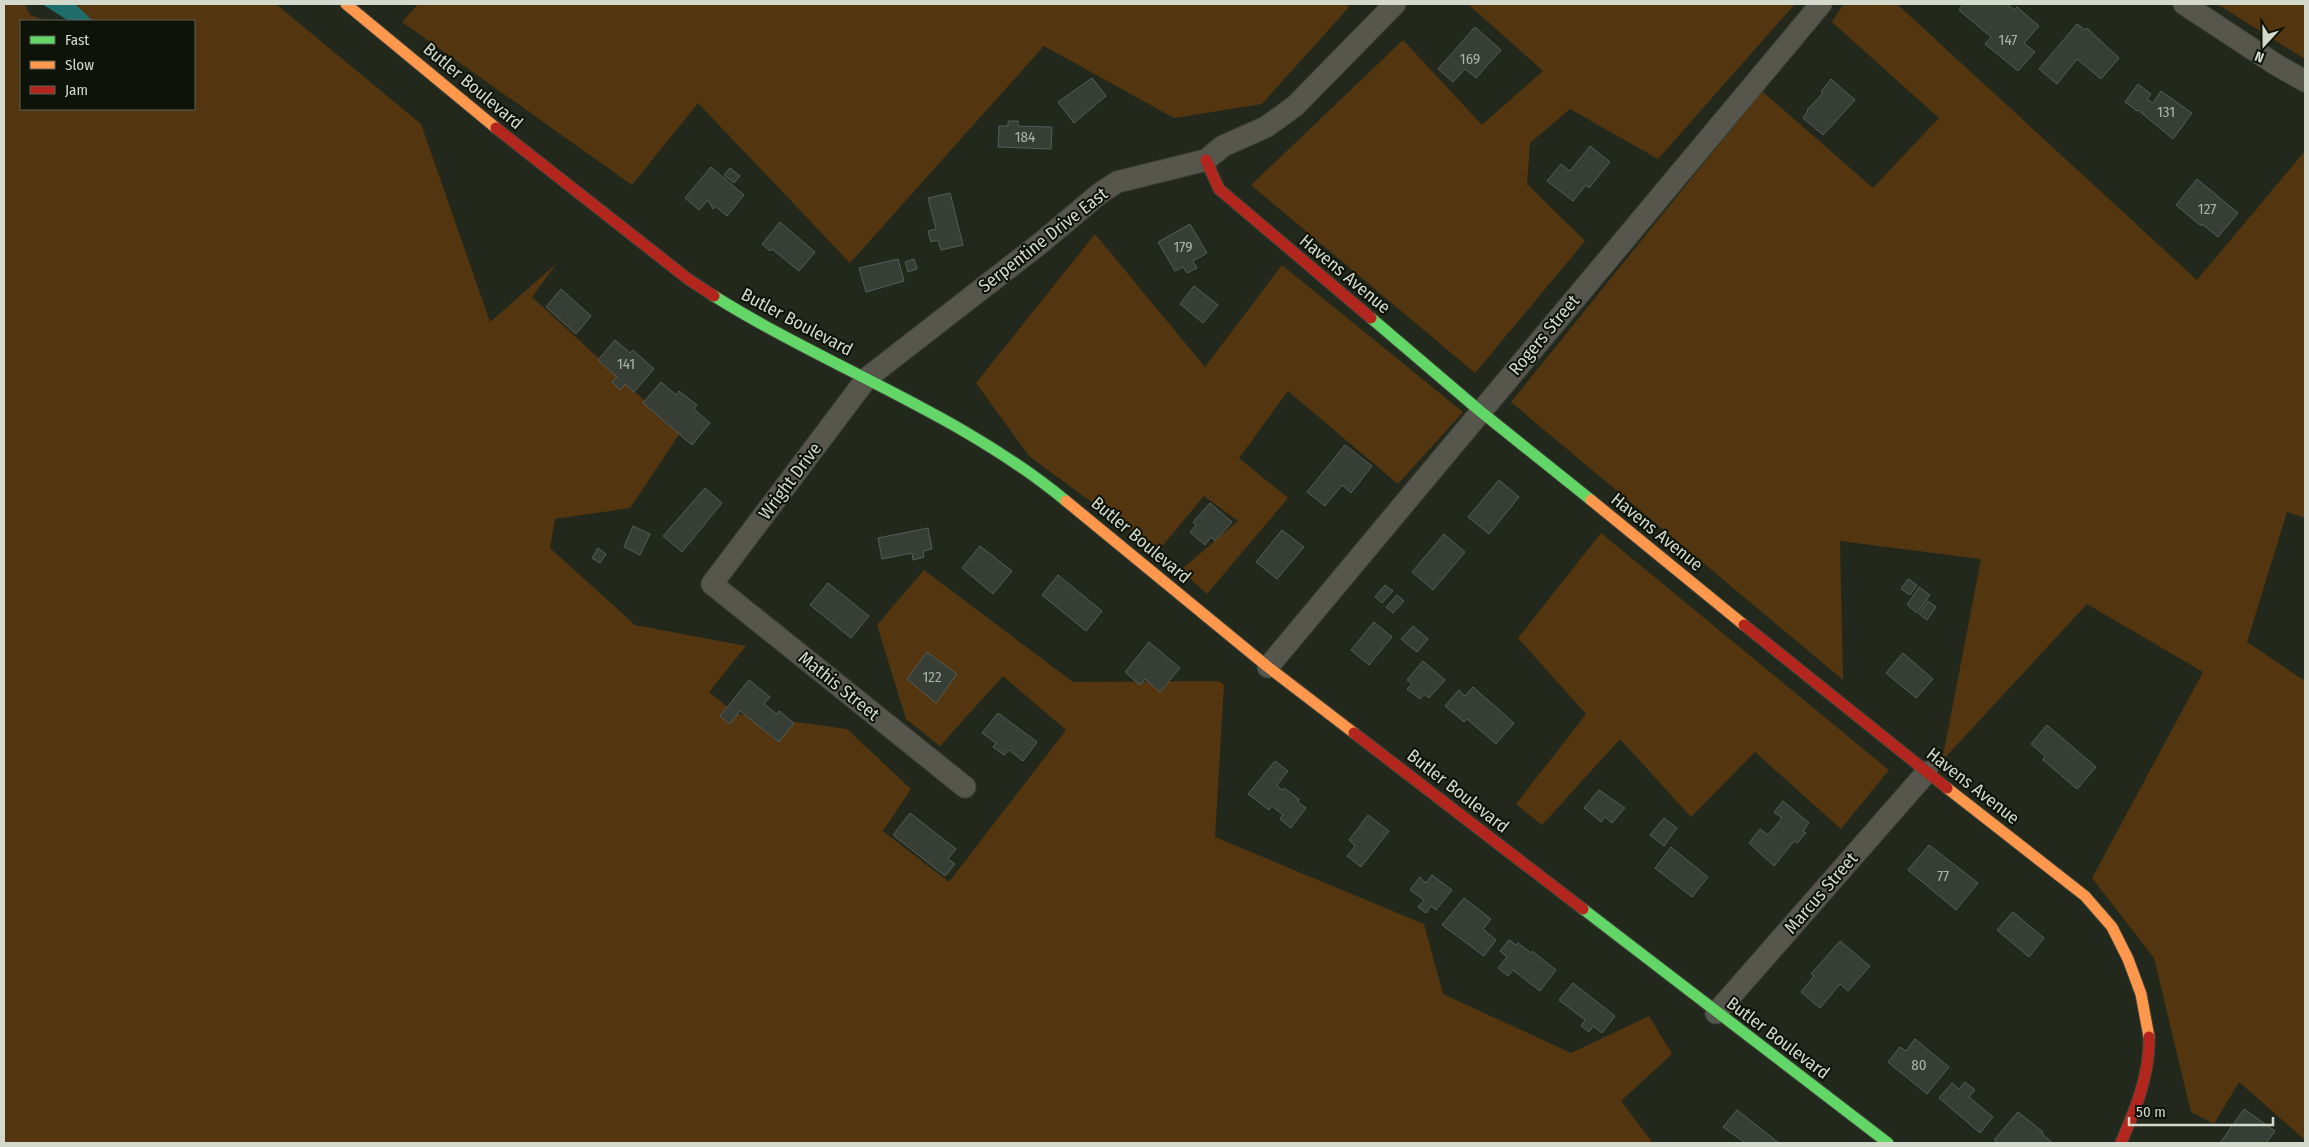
<svg xmlns="http://www.w3.org/2000/svg" width="2309" height="1147" font-family="'Fira Sans Condensed',sans-serif">
	<rect width="100%" height="100%" fill="#22281c"/>
	<g fill="#53360f">
		<polygon points="4,4 25,4 30,15 47,21 21,21 21,109 194,109 194,21 91,21 66,4 276,4 421,124 490,322 557,263 532,297 680,433 630,508 555,519 550,548 635,625 746,646 709,692 737,714 847,729 911,789 883,831 949,882 1066,730 1003,676 940,746 906,719 877,625 924,570 1073,682 1219,681 1224,685 1215,837 1424,924 1443,994 1571,1053 1649,1016 1672,1054 1621,1101 1653,1143 4,1143"/>
		<polygon points="418,4 1345,4 1349,7 1262,104 1174,118 1044,46 850,263 698,103 632,185 402,22"/>
		<polygon points="1468,4 1795,4 1658,159 1570,109 1530,143 1527,184 1585,241 1475,373 1251,185 1403,40 1482,125 1543,71"/>
		<polygon points="1844,4 1897,4 2197,280 2305,151 2305,518 2287,512 2247,642 2305,681 2305,1140 2239,1082 2214,1124 2191,1112 2154,958 2092,878 2203,672 2087,604 1942,761 1981,559 1840,541 1843,680 1511,402 1762,91 1873,188 1939,118 1832,22"/>
		<polygon points="2217,4 2305,4 2305,59"/>
		<polygon points="1095,234 1205,367 1282,265 1463,412 1398,484 1288,391 1239,458 1288,498 1207,594 1181,570 1238,521 1204,496 1158,551 1029,456 976,383"/>
		<polygon points="1601,533 1889,770 1841,829 1755,752 1691,817 1620,739 1542,825 1516,804 1586,714 1518,638"/>
	</g>
	<polygon fill="#1f6d6a" points="42,4 75,4 93,21 69,21"/>
	<g fill="#373e36" stroke="#555d55">
		<polygon points="1963,4 2007,4 2014,10 2017,7 2039,26 2024,43 2035,52 2018,71 1985,44 1991,37 1959,10"/>
		<polygon points="2077,24 2085,30 2087,28 2119,58 2101,79 2077,59 2057,84 2039,69"/>
		<polygon points="1475,27 1501,50 1476,78 1465,69 1453,82 1438,69"/>
		<polygon points="1092,78 1106,96 1074,123 1058,102"/>
		<polygon points="1831,79 1855,100 1823,135 1803,118 1808,111 1807,110 1823,93 1821,92"/>
		<polygon points="2138,84 2151,94 2147,99 2153,103 2161,91 2192,113 2173,139 2138,110 2137,111 2125,102"/>
		<polygon points="1008,121 1018,121 1018,126 1052,127 1051,149 998,147 999,126 1008,126"/>
		<polygon points="1590,146 1610,162 1589,188 1586,185 1573,201 1547,181 1561,164 1570,171"/>
		<polygon points="711,167 744,195 727,216 715,206 713,209 708,200 699,210 685,198"/>
		<polygon points="730,168 740,176 734,183 724,175"/>
		<polygon points="2197,179 2238,213 2218,237 2202,224 2201,226 2176,205"/>
		<polygon points="950,193 963,245 941,250 938,240 931,242 928,231 936,229 928,198"/>
		<polygon points="780,222 815,252 799,271 772,249 770,251 762,244"/>
		<polygon points="1190,224 1207,253 1193,261 1197,268 1187,273 1183,267 1175,271 1158,242"/>
		<polygon points="898,259 904,281 866,292 859,268"/>
		<polygon points="914,259 917,269 908,272 905,262"/>
		<polygon points="1194,286 1218,305 1203,323 1180,304"/>
		<polygon points="561,289 591,316 576,334 546,307"/>
		<polygon points="615,340 630,353 633,350 654,369 634,392 625,384 620,390 612,382 617,377 598,360"/>
		<polygon points="661,382 676,395 679,391 697,405 694,409 710,423 692,445 643,403"/>
		<polygon points="1345,445 1372,466 1351,493 1342,485 1325,506 1307,492"/>
		<polygon points="1499,480 1519,497 1489,534 1468,517"/>
		<polygon points="705,488 722,503 682,552 663,536"/>
		<polygon points="1210,503 1232,522 1215,541 1211,537 1205,545 1190,532 1196,525 1193,522"/>
		<polygon points="633,526 650,534 640,555 624,547"/>
		<polygon points="928,528 932,549 923,551 924,557 913,560 912,553 882,559 878,538"/>
		<polygon points="1282,530 1304,547 1277,579 1256,562"/>
		<polygon points="1444,534 1465,552 1433,590 1412,572"/>
		<polygon points="980,546 1012,571 993,594 962,568"/>
		<polygon points="598,548 606,554 600,563 592,558"/>
		<polygon points="1058,575 1102,611 1086,631 1042,595"/>
		<polygon points="1908,579 1917,585 1910,595 1901,589"/>
		<polygon points="828,583 869,616 851,638 810,605"/>
		<polygon points="1385,585 1393,591 1382,603 1375,597"/>
		<polygon points="1919,587 1930,595 1917,613 1907,605"/>
		<polygon points="1397,595 1404,601 1393,613 1386,607"/>
		<polygon points="1928,601 1936,607 1927,620 1919,614"/>
		<polygon points="1374,622 1392,637 1369,665 1351,650"/>
		<polygon points="1413,626 1428,639 1417,652 1401,639"/>
		<polygon points="1149,642 1180,668 1160,692 1145,679 1140,685 1125,672"/>
		<polygon points="927,652 957,674 936,703 907,679"/>
		<polygon points="1903,653 1933,679 1916,698 1886,673"/>
		<polygon points="1423,661 1445,680 1429,698 1424,694 1420,699 1407,689 1412,684 1407,680"/>
		<polygon points="749,680 770,697 764,704 777,714 779,711 794,723 779,742 740,711 730,724 720,716"/>
		<polygon points="1473,687 1514,723 1496,744 1467,719 1464,722 1445,706 1459,690 1465,696"/>
		<polygon points="998,713 1037,742 1023,761 1009,750 1004,755 993,747 996,743 982,733"/>
		<polygon points="2047,725 2096,767 2077,789 2043,760 2045,756 2031,744"/>
		<polygon points="1275,761 1288,771 1277,785 1282,790 1284,788 1299,799 1298,802 1306,808 1291,828 1280,819 1283,815 1272,806 1269,810 1248,794"/>
		<polygon points="1599,790 1625,808 1612,823 1605,817 1601,822 1584,808"/>
		<polygon points="1783,801 1809,823 1803,831 1806,833 1797,843 1794,841 1774,866 1749,843 1760,829 1768,835 1782,818 1774,812"/>
		<polygon points="910,813 956,849 948,859 955,864 945,876 893,835"/>
		<polygon points="1368,815 1389,831 1361,867 1347,856 1355,846 1349,840"/>
		<polygon points="1664,818 1677,828 1664,846 1650,835"/>
		<polygon points="1929,845 1978,883 1956,910 1908,870"/>
		<polygon points="1671,847 1708,877 1692,897 1655,868"/>
		<polygon points="1432,875 1452,890 1436,910 1431,906 1426,913 1418,907 1424,900 1410,890 1420,877 1426,883"/>
		<polygon points="1464,898 1491,919 1483,929 1496,940 1484,956 1442,925"/>
		<polygon points="2013,912 2044,938 2029,957 1997,930"/>
		<polygon points="1509,940 1516,945 1518,943 1531,953 1532,951 1556,970 1540,991 1513,970 1508,976 1498,968 1507,957 1500,951"/>
		<polygon points="1840,941 1870,966 1848,991 1840,984 1820,1008 1801,992 1814,976 1811,974"/>
		<polygon points="1573,983 1615,1016 1602,1033 1593,1026 1589,1032 1581,1026 1585,1020 1559,1000"/>
		<polygon points="1915,1039 1949,1067 1927,1094 1888,1062 1900,1047 1906,1051"/>
		<polygon points="1965,1082 1975,1090 1969,1097 1993,1117 1980,1133 1939,1098 1952,1083 1959,1089"/>
		<polygon points="2244,1109 2275,1131 2266,1143 2220,1143"/>
		<polygon points="1737,1110 1779,1143 1745,1143 1723,1127"/>
		<polygon points="2018,1112 2043,1132 2042,1134 2053,1143 1998,1143 1994,1140"/>
	</g>
	<g fill="none" stroke-linecap="round" stroke-linejoin="round">
		<g stroke="#3e4439" stroke-width="23">
			<g id="street">
				<polyline points="2184,4 2275,64 2305,81"/>
				<polyline points="1268,667 1821,4"/>
				<polyline points="965,787 712,584 867,378 1042,242 1099,194 1117,182 1206,160 1223,146 1266,127 1295,106 1395,4"/>
				<polyline points="1716,1013 1927,772"/>
			</g>
		</g>
		<g stroke="#3e4439" stroke-width="13">
			<g id="fast">
				<path d="M714,296C829,368 961,414 1066,501"/>
				<polyline points="1371,318 1480,411 1591,500"/>
				<polyline points="1583,909 1888,1143"/>
			</g>
		</g>
		<g stroke="#3e4439" stroke-width="13">
			<g id="slow">
				<polyline points="346,4 496,128"/>
				<polyline points="1591,500 1744,625"/>
				<polyline points="1066,501 1268,667 1354,733"/>
				<polyline points="1947,788 2085,896 2112,927 2128,959 2141,994 2149,1037"/>
			</g>
		</g>
		<g stroke="#3e4439" stroke-width="13">
			<g id="jam">
				<polyline points="496,128 688,279 714,296"/>
				<polyline points="1206,160 1219,189 1371,318"/>
				<polyline points="1744,625 1947,788"/>
				<polyline points="1354,733 1583,909"/>
				<path d="M2121,1143C2135,1110 2150,1075 2149,1037"/>
			</g>
		</g>
		<use href="#street" stroke="#56564d" stroke-width="21"/>
		<use href="#fast" stroke="#63d668" stroke-width="11"/>
		<use href="#slow" stroke="#ff974d" stroke-width="11"/>
		<use href="#jam" stroke="#b3261e" stroke-width="11"/>
	</g>
	<g text-anchor="middle" dominant-baseline="central" stroke-width="4" stroke-linejoin="round" paint-order="stroke">
		<g font-size="15" fill="#acb3a6">
			<text x="2008" y="40">147</text>
			<text x="1470" y="59">169</text>
			<text x="2166" y="112">131</text>
			<text x="1025" y="137">184</text>
			<text x="2207" y="209">127</text>
			<text x="1183" y="247">179</text>
			<text x="626" y="364">141</text>
			<text x="932" y="677">122</text>
			<text x="1943" y="876">77</text>
			<text x="1919" y="1065">80</text>
		</g>
		<g font-size="18" fill="#d3dacc" stroke="#0e130a">
			<text transform="translate(473 86) rotate(40)">Butler Boulevard</text>
			<text transform="translate(1043 240) rotate(-38)">Serpentine Drive East</text>
			<text transform="translate(1345 274) rotate(40)">Havens Avenue</text>
			<text transform="translate(797 322) rotate(28)">Butler Boulevard</text>
			<text transform="translate(1544 335) rotate(-50)">Rogers Street</text>
			<text transform="translate(790 481) rotate(-53)">Wright Drive</text>
			<text transform="translate(1657 532) rotate(39)">Havens Avenue</text>
			<text transform="translate(1141 540) rotate(40)">Butler Boulevard</text>
			<text transform="translate(839 686) rotate(39)">Mathis Street</text>
			<text transform="translate(1973 786) rotate(38)">Havens Avenue</text>
			<text transform="translate(1458 791) rotate(38)">Butler Boulevard</text>
			<text transform="translate(1821 893) rotate(-49)">Marcus Street</text>
			<text transform="translate(1778 1038) rotate(37)">Butler Boulevard</text>
		</g>
	</g>
	<rect width="2309" height="1147" fill="none" stroke="#d3dacc" stroke-width="10"/>
	<rect x="20" y="20" width="175" height="90" fill="#0e130a" stroke="#5d6358"/>
	<rect x="30" y="36" width="25" height="8" fill="#63d668" stroke="#5d6358"/>
	<text x="65" y="45" font-size="15" fill="#d3dacc">Fast</text>
	<rect x="30" y="61" width="25" height="8" fill="#ff974d" stroke="#5d6358"/>
	<text x="65" y="70" font-size="15" fill="#d3dacc">Slow</text>
	<rect x="30" y="86" width="25" height="8" fill="#b3261e" stroke="#5d6358"/>
	<text x="65" y="95" font-size="15" fill="#d3dacc">Jam</text>
	<g transform="translate(2264 45) rotate(201)" stroke="#0e130a" stroke-width="4" paint-order="stroke">
	<path d="M0-4L9 19L0 12L-9 19Z" fill="#d3dacc"/>
	<text y="-8" font-size="14" font-weight="bold" text-anchor="middle" fill="#d3dacc">N</text>
	</g>
	<path d="M2129 1117v8h144v-8" fill="none" stroke="#d3dacc" stroke-width="2.5"/>
	<text x="2136" y="1117" font-size="15" fill="#d3dacc" stroke="#0e130a" stroke-width="4" paint-order="stroke">50 m</text>
</svg>
